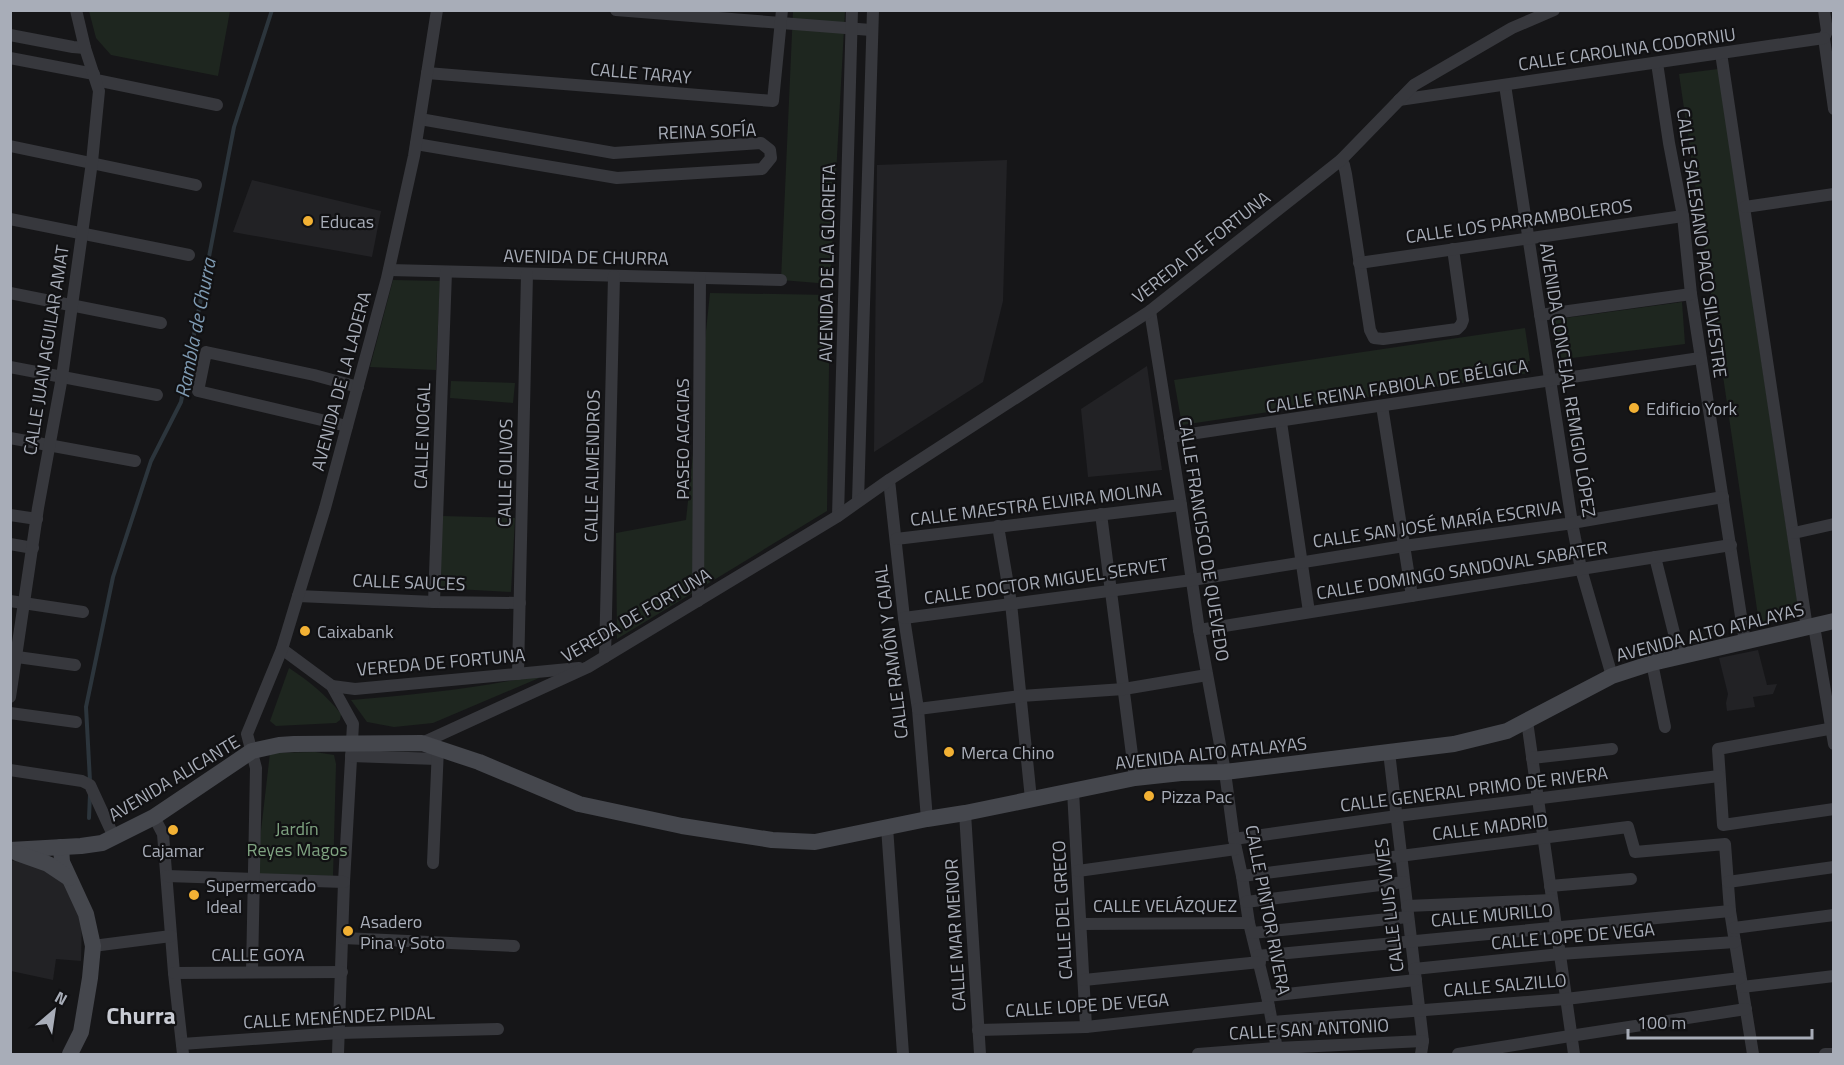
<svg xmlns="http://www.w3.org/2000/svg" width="1844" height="1065" font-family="'Titillium Web',sans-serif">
	<rect width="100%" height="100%" fill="#161618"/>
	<g fill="#222225">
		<polygon points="1007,160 1003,301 983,382 874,452 877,165"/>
		<polygon points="252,180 381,211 372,257 233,232"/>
		<polygon points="1147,366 1162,470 1088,477 1081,409"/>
		<polygon points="1758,650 1767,685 1777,684 1773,694 1753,697 1755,707 1727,711 1726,703 1728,694 1719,658"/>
		<polygon points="10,860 42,865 74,890 82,918 81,961 56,959 53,980 11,971"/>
	</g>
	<g fill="#1e261f">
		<polygon points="89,11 230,11 218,76 111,55 96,38"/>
		<polygon points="793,11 845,11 830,284 781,280"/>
		<polygon points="1718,69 1799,613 1759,623 1679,74"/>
		<polygon points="393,280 440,281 436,370 370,367"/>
		<polygon points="710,293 830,295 827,511 617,639 616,533 686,520"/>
		<polygon points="1682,302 1685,344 1556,360 1551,320"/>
		<polygon points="1525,328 1530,361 1528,361 1529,373 1182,425 1174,380"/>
		<polygon points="451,381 515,383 513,403 450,398"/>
		<polygon points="442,516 515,518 511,592 438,588"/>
		<path d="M289,668C309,681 326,695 341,714L340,720L336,723L276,726L270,721Z"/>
		<path d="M534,676L539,678L433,723L394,727L367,722L351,700C413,695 474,689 534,676Z"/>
		<polygon points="315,752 334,755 336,764 333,876 256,874 270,753"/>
	</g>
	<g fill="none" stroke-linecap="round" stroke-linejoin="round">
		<g stroke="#2c353c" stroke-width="4">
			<polyline points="90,781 86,707 113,577 151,461 181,402 234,127 272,10"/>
			<polyline points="89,818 90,794"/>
		</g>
		<g stroke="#37383d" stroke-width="12">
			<polyline points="616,10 871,30"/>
			<polyline points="1824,10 1827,31 1824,38 1834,109"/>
			<polyline points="10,35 73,47 85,48"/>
			<polyline points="1721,53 1807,628"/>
			<polyline points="10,58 94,74"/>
			<polyline points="1657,63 1669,143 1683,216 1691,294 1745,642"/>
			<polyline points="427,73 773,101 782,10"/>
			<polyline points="96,80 217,105"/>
			<polyline points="1505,85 1572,523 1581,569 1612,676"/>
			<polyline points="1399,100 1824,38"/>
			<polyline points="416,144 617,178 762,169 771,158 770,150 761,143 614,153 420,119"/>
			<polyline points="10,146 196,185"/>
			<polyline points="1341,160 1344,165 1346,174 1370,330 1374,338 1383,339 1457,329 1461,325 1463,320 1453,249"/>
			<polyline points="1745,207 1834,194"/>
			<polyline points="10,219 189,255"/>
			<polyline points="1359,263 1683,216"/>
			<polyline points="389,270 781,280"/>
			<polyline points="10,293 161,323"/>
			<polyline points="1150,311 1181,505 1199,630 1225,772 1234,839 1242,876 1249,923 1267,996 1278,1054"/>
			<polyline points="1540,315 1691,294"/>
			<polyline points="10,367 157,395"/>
			<polyline points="1382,406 1412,596"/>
			<polyline points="1281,422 1309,612"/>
			<polyline points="347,426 198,391 206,352 314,375 358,387"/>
			<polyline points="1170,437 1700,358"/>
			<polyline points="10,438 135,461"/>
			<polyline points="889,480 904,618 918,709 927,819"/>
			<polyline points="858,501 873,10"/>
			<polyline points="1101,514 1135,778"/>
			<polyline points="10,515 37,519"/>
			<polyline points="838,516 852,10"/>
			<polyline points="998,526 1011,603 1031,799"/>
			<polyline points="1794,533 1834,524"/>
			<polyline points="896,539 1181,505"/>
			<polyline points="10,544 33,548"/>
			<polyline points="1655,557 1678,649 1679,656"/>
			<polyline points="298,596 434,602 520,603"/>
			<polyline points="10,601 83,612"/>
			<polyline points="698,601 700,278"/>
			<polyline points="434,602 446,272"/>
			<polyline points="904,618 1192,580 1404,546 1566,524 1723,497"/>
			<polyline points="1814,626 1834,744"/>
			<polyline points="1199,630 1731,545"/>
			<polyline points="282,649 332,686 353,724 344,882 338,1054"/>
			<polyline points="10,656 75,665"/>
			<polyline points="605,657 614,276"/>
			<polyline points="1652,663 1665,727"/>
			<polyline points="518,674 527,274"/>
			<polyline points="332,686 355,689 579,668"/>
			<polyline points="10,697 38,508 62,377 92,162 99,91 85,48 76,10"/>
			<polyline points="918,709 1021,696 1124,689 1207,675"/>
			<polyline points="10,713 76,722"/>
			<polyline points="1527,721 1574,1054"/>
			<polyline points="1834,728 1718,749 1723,825 1834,809"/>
			<polyline points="422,743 588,667 838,516 889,480 1150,311 1341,160 1414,85 1512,28 1554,10"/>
			<polyline points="1389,752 1423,1041 1421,1054"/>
			<polyline points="351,756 437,759"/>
			<polyline points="1532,758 1612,749"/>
			<polyline points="10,770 82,781 90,785 114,837"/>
			<polyline points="1073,791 1086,1027"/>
			<polyline points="965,813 980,1054"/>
			<polyline points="154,817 163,834 174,973 183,1054"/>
			<polyline points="887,827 903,1054"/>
			<polyline points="1234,839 1397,816 1719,776"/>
			<polyline points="433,863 438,748"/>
			<polyline points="1078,871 1236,849"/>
			<polyline points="167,876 344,882"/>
			<polyline points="1242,876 1628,827 1635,852 1725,844 1730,911 1753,1054"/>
			<polyline points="1728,882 1834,867"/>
			<polyline points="1550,886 1631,879"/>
			<polyline points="1246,902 1404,882"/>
			<polyline points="1407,906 1552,900"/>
			<polyline points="1081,924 1249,923"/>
			<polyline points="1734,928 1834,915"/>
			<polyline points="1252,933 1408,917"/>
			<polyline points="343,938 514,946"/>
			<polyline points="93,946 171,936"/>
			<polyline points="1257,956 1730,911"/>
			<polyline points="1414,969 1560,954 1735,942"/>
			<polyline points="252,972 256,768 247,734 282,649 298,596 325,508 387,278 414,156 437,10"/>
			<polyline points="174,973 342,972"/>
			<polyline points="1084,980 1260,962"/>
			<polyline points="1742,987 1834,976"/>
			<polyline points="1267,996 1416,980"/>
			<polyline points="1272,1022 1566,999 1740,978"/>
			<polyline points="978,1030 1086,1027 1269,1007"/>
			<polyline points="182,1044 339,1033 498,1029"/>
			<polyline points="1198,1054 1277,1048 1423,1041"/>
			<polyline points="1458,1054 1570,1036 1746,1009"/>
			<polyline points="1825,1054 1834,1054"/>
		</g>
		<g stroke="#45474d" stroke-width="16">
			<polyline points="61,847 62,862 86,914 93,946 90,978 81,1032 70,1054"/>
			<polyline points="10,850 81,846 102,843 154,817 252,751 279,745 294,744 422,743 479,762 579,804 682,826 772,840 815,842 927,819 965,813 1135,778 1181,773 1225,772 1454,744 1507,731 1612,676 1652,663 1834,621"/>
			<polyline points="17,853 48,864 69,878"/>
		</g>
	</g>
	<g fill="#f2b134" stroke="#111113" stroke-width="2">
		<circle cx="308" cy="221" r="6"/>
		<circle cx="1634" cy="408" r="6"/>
		<circle cx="305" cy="631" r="6"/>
		<circle cx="949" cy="752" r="6"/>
		<circle cx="1149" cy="796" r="6"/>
		<circle cx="173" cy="830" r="6"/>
		<circle cx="194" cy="895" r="6"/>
		<circle cx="348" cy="931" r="6"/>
	</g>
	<g text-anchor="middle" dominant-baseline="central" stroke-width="4.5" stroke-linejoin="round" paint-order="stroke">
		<g font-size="18" fill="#a8adb8" stroke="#111113">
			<text transform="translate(1627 49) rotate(-8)">CALLE CAROLINA CODORNIU</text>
			<text transform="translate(641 73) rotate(5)">CALLE TARAY</text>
			<text transform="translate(707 131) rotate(-2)">REINA SOFÍA</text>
			<text transform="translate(1519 221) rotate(-8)">CALLE LOS PARRAMBOLEROS</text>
			<text transform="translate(1702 243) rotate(82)">CALLE SALESIANO PACO SILVESTRE</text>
			<text transform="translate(1201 247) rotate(-38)">VEREDA DE FORTUNA</text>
			<text transform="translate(586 257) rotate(1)">AVENIDA DE CHURRA</text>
			<text transform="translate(827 263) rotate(-89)">AVENIDA DE LA GLORIETA</text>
			<text transform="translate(46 350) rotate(-81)">CALLE JUAN AGUILAR AMAT</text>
			<text transform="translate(1568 380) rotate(81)">AVENIDA CONCEJAL REMIGIO LÓPEZ</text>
			<text transform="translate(341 381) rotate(-75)">AVENIDA DE LA LADERA</text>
			<text transform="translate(1397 386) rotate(-9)">CALLE REINA FABIOLA DE BÉLGICA</text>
			<text transform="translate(422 436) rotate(-88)">CALLE NOGAL</text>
			<text transform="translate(682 439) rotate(-90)">PASEO ACACIAS</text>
			<text transform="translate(592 466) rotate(-89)">CALLE ALMENDROS</text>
			<text transform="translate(505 473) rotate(-89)">CALLE OLIVOS</text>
			<text transform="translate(1036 504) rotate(-7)">CALLE MAESTRA ELVIRA MOLINA</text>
			<text transform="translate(1437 524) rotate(-8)">CALLE SAN JOSÉ MARÍA ESCRIVA</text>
			<text transform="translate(1204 539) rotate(81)">CALLE FRANCISCO DE QUEVEDO</text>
			<text transform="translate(1462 570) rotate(-9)">CALLE DOMINGO SANDOVAL SABATER</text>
			<text transform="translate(1046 581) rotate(-8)">CALLE DOCTOR MIGUEL SERVET</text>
			<text transform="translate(409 582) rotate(2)">CALLE SAUCES</text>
			<text transform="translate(636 615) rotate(-30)">VEREDA DE FORTUNA</text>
			<text transform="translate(1710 632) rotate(-14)">AVENIDA ALTO ATALAYAS</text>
			<text transform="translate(891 652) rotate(-97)">CALLE RAMÓN Y CAJAL</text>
			<text transform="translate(441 662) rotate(-5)">VEREDA DE FORTUNA</text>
			<text transform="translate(1211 753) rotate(-6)">AVENIDA ALTO ATALAYAS</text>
			<text transform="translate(174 778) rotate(-31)">AVENIDA ALICANTE</text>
			<text transform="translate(1474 789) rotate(-7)">CALLE GENERAL PRIMO DE RIVERA</text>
			<text transform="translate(1490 827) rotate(-7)">CALLE MADRID</text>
			<text x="1165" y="905">CALLE VELÁZQUEZ</text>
			<text transform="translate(1389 905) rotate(-97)">CALLE LUIS VIVES</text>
			<text transform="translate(1062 910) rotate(-93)">CALLE DEL GRECO</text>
			<text transform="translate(1268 910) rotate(79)">CALLE PINTOR RIVERA</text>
			<text transform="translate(1492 915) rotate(-5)">CALLE MURILLO</text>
			<text transform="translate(955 935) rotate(-93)">CALLE MAR MENOR</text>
			<text transform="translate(1573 936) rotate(-5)">CALLE LOPE DE VEGA</text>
			<text x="258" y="954">CALLE GOYA</text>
			<text transform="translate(1505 985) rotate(-5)">CALLE SALZILLO</text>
			<text transform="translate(1087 1005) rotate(-4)">CALLE LOPE DE VEGA</text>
			<text transform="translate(339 1017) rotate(-3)">CALLE MENÉNDEZ PIDAL</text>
			<text transform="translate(1309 1029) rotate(-3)">CALLE SAN ANTONIO</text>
		</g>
		<g font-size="18" fill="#a8adb8" stroke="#111113" text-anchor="start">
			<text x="320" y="221">Educas</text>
			<text x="1646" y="408">Edificio York</text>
			<text x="317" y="631">Caixabank</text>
			<text x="961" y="752">Merca Chino</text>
			<text x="1161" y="796">Pizza Pac</text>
			<text x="173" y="850" text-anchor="middle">Cajamar</text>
			<text x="206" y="885">Supermercado<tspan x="206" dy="21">Ideal</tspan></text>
			<text x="360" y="921">Asadero<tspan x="360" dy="21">Pina y Soto</tspan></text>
		</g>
		<g font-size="18" fill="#7fa381" stroke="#111113">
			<text x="297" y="828">Jardín<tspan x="297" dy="21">Reyes Magos</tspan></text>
		</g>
		<g font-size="20" font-style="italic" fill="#7f9bb3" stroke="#111113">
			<text transform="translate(195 328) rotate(-79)">Rambla de Churra</text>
		</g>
		<g font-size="24" font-weight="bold" fill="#c9ccd4" stroke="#111113">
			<text x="141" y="1015">Churra</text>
		</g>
	</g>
	<rect width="1844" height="1065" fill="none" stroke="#a8adb8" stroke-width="24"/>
	<g transform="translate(54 1011) rotate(29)" stroke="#111113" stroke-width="4.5" paint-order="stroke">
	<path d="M0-4.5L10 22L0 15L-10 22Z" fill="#a8adb8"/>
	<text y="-9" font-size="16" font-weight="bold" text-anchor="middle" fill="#a8adb8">N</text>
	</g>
	<path d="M1628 1029v9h184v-9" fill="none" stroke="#a8adb8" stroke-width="3"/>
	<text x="1637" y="1029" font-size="18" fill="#a8adb8" stroke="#111113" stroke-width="4.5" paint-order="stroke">100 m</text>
</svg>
